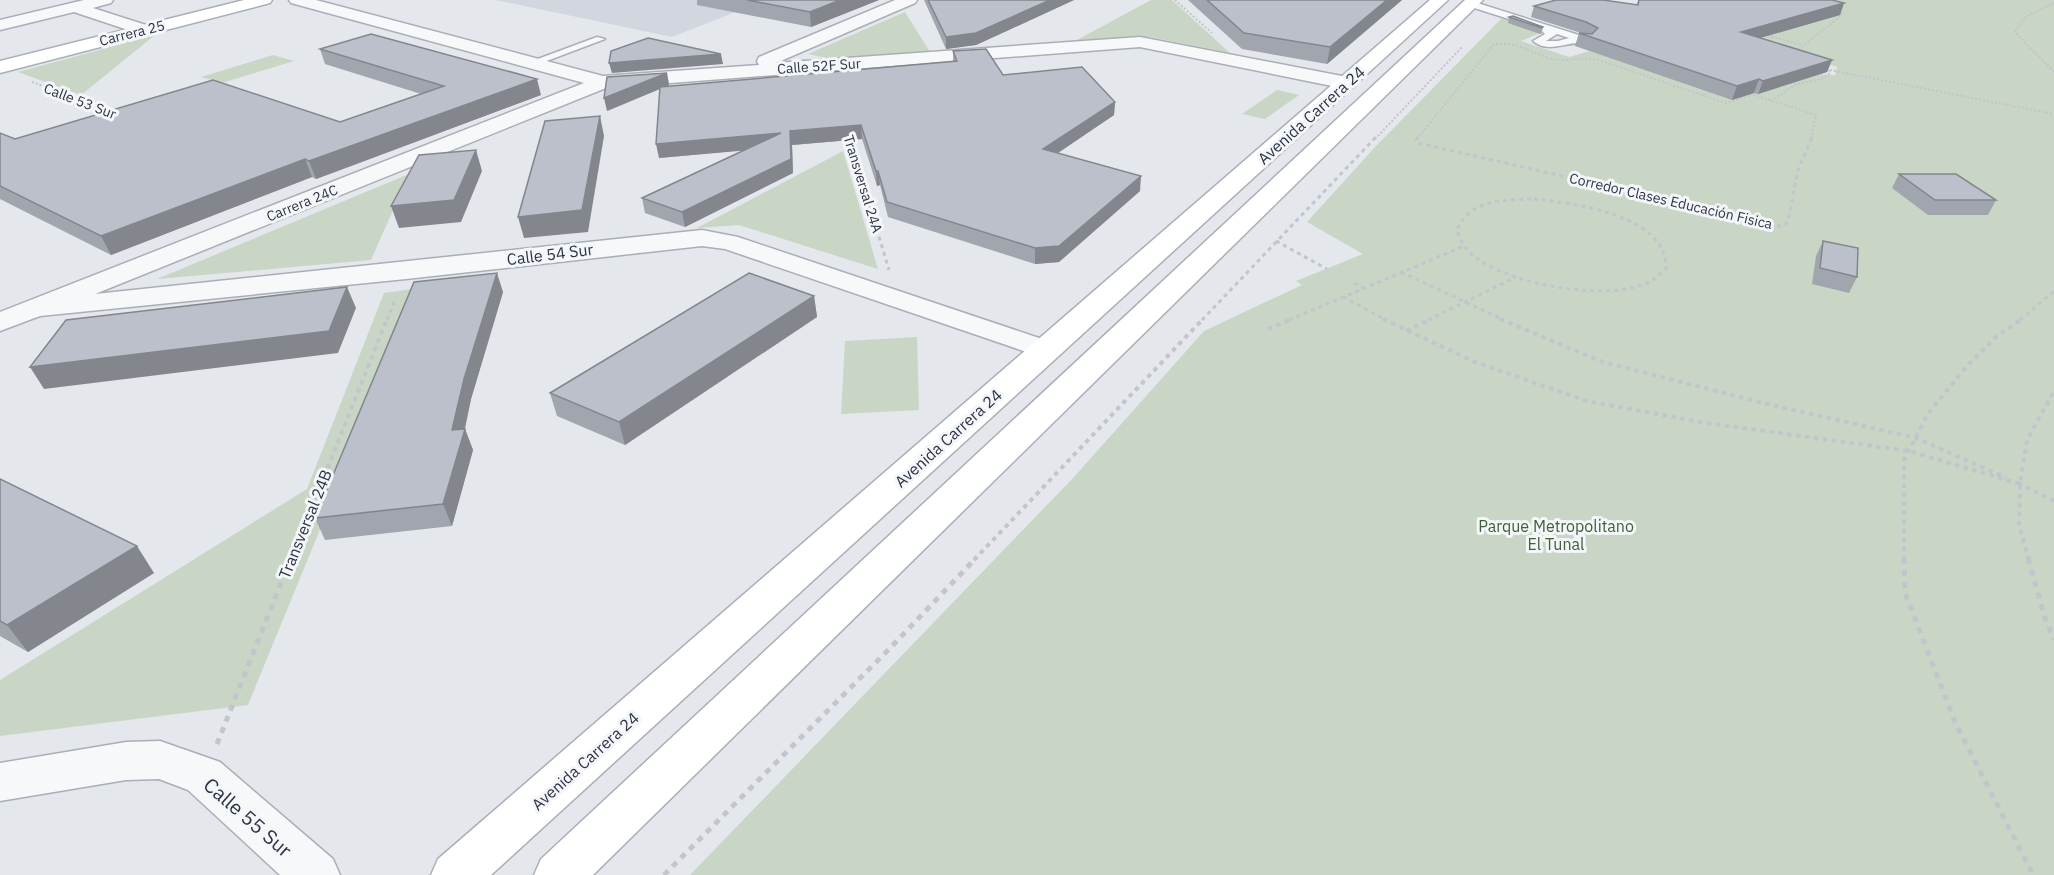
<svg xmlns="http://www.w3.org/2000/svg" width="2054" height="875" font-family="'IBM Plex Sans',sans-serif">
	<rect width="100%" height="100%" fill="#e4e7ec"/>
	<polygon fill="#d2d6de" points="496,0 766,0 672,37"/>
	<g fill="#c9d6c5">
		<polygon points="1151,0 1172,0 1230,53 1151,37 1077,40"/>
		<polygon points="1783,0 2054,0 2054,875 690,875 1074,477 1204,331 1302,285 1296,281 1363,254 1307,222 1376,146 1502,18 1537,30 1540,33 1521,41 1569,57 1590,51 1658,74 1680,68 1835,75 1837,67 1742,38"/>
		<polygon points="905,12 930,52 831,59 808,54"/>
		<polygon points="155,35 81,95 18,72"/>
		<polygon points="273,55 294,61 222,83 201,77"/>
		<polygon points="1277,90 1299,95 1265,119 1242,114"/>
		<polygon points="843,151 878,269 739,225 697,228"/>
		<polygon points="409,174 371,260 157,279"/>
		<polygon points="419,288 248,705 0,736 0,680 307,489 384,293"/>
		<polygon points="917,337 919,410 841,414 845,341"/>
	</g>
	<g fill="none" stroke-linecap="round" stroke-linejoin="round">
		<g stroke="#a9aeb7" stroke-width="3">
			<g id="lane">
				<path d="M1471,1L1582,36L1592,41L1587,44C1569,39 1550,55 1533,41L1545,34L1540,29L1468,6L1466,4ZM1557,34L1569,38L1558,41H1546Z"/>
				<polygon points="597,37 605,39 536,65 527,63"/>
			</g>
		</g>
		<g stroke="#a9aeb7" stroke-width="3">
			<g id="street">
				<polygon points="84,0 113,0 111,3 93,8 149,26 152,30 149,34 143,35 74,12 0,30 0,20"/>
				<polygon points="289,0 316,0 603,76 759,65 757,61 759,57 895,0 917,0 915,3 776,63 1140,37 1347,77 1354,79 1357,83 1354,87 1347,89 1140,47 606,88 95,294 702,230 738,237 1057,344 1062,350 1057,356 1047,359 725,249 702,246 406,279 40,316 0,331 0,312 584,83 291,3"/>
				<polygon points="160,741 220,762 333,859 340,875 280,875 188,790 159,779 126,780 0,801 0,763 126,742"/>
			</g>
		</g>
		<g stroke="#a9aeb7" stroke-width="3">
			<g id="secondary">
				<polygon points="244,0 272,0 270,3 0,73 0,61"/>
				<polygon points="1430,0 1448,0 491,875 431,875 438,859"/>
				<polygon points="1465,0 1483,0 593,875 534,875 541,859"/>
			</g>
		</g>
		<g stroke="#c2c5cb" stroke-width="2" stroke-dasharray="2 2" stroke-linecap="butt">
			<polyline points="1175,0 1212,33"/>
			<polyline points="2054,3 2025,17 2015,32 2054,72"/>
			<polyline points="1764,34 1801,45"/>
			<polyline points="1795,52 1842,15 1838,11"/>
			<polyline points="1830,70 2054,114"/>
			<polyline points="32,82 112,112"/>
			<polyline points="1702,95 1726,103 1752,95"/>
			<polyline points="1771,101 1797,84 1822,79 1830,73 1829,70"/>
			<polyline points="849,136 850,139"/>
			<polyline points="1375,139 1463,46"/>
			<path d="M1417,139L1493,45C1520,39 1537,59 1561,60C1576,60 1583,57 1599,60L1702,95L1729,87L1816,115L1811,139"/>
		</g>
		<g stroke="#c2c5cb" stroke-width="3" stroke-dasharray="4 4" stroke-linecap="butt">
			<polyline points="849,137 889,270"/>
			<polyline points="1418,137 1416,140 1418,143 1697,207 1764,225 1783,226 1788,222 1798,170 1812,137"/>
			<path d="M1534,199C1574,203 1668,215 1666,269C1656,278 1648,284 1635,287C1593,299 1492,282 1465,247C1461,242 1459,235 1457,230C1469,199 1505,200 1534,199Z"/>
			<polyline points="1276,241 1327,269"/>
			<polyline points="1401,272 1504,320"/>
			<polyline points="1354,283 1363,288"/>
			<polyline points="1343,297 1386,320"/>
			<polyline points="387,320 396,297"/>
			<polyline points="1202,320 1376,137"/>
			<polyline points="1289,320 1464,246"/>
			<polyline points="1428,320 1516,277"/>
			<polyline points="2020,320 2054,291"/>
		</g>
		<g stroke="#c2c5cb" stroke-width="4" stroke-dasharray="4.5 4.5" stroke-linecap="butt">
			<polyline points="1383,319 1475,362 1587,401 1700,422 1909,451 2020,484"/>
			<polyline points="1500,319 1603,362 1763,403 1916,438 2006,478"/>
			<polyline points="1268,329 1292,319"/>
			<polyline points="1406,331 1431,319"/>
			<polyline points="2018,483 2054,501"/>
			<polyline points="291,560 387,319"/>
			<polyline points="974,560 1203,319"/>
			<polyline points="1904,560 1904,460 1927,415 1967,366 1996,337 2022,319"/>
			<polyline points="2029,560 2019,525 2020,484 2027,440 2054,391"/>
		</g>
		<g stroke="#c2c5cb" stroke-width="5" stroke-dasharray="6 6" stroke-linecap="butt">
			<polyline points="1904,558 1905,593 1955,722 2033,875"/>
			<polyline points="2028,558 2045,618 2054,640"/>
			<polyline points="217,744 291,558"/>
			<polyline points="664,875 893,645 976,558"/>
		</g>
		<use href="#lane" fill="#f7f8fa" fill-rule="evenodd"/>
		<use href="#street" fill="#f7f8fa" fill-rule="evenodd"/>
		<use href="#secondary" fill="#fff" fill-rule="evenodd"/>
	</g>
	<g fill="#a1a5ae">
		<polygon points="697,0 879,0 811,27 697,5"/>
		<polygon points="924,0 1074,0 976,45 946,49"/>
		<polygon points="1188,0 1402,0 1327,64 1242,49"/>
		<polygon points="1638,0 1832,0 1844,3 1840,15 1759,38 1832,60 1827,72 1758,94 1754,93 1732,100 1575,46 1579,33 1581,33 1531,17 1534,6 1637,5"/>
		<polygon points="1509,17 1543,27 1541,34 1540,34 1508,23"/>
		<polygon points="320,49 541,95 354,165 316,179 312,177 111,255 0,199 0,133 15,139 340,122 421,94 325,64"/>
		<polygon points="953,51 1003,75 1115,102 1114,115 1058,153 1140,191 1059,262 1035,264 888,217 880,185 877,186 862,139 792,145 793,173 685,227 645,213 642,198 744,150 659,158 660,89 607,111 667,73 669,85 667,87 953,62"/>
		<polygon points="1899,174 1996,200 1988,215 1928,215 1892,188"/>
		<polygon points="1823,241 1857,277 1849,293 1812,284 1816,256"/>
		<polygon points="503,292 471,399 465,429 473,450 452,526 325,540 315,518"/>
		<polygon points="814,296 817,317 625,445 557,416 550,393"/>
		<polygon points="0,479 154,573 28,652 0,636"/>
	</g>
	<g fill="#83868d">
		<polygon points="840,0 879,0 811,27 810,12"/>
		<polygon points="1050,0 1074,0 976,45 946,49 946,37"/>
		<polygon points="1387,0 1402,0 1327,64 1330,47"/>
		<polygon points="1844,3 1840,15 1736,45 1741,32"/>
		<polygon points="721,54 723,64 612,73 609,63"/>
		<polygon points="1832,60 1827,72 1758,94 1763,81"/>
		<polygon points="667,73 669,85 607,111 604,98"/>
		<polygon points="537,79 541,95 316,179 309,161"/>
		<polygon points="1759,79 1754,93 1732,100 1737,86"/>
		<polygon points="1115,102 1114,115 1043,163 1043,149"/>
		<polygon points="600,116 604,136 588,232 524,238 518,217"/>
		<polygon points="861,125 862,139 792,145 793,173 685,227 682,212 790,131"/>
		<polygon points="781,133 783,147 659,158 656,144"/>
		<polygon points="476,150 482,171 461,222 399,228 391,206"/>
		<polygon points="305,159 312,177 111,255 101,236"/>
		<polygon points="876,171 878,171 880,185 877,186"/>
		<polygon points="1141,176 1140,191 1059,262 1035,264 1035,248"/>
		<polygon points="497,273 503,292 471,399 463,436 465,429 473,450 452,526 443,504 452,430 464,379"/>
		<polygon points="347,287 356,308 338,353 44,389 30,367"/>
		<polygon points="814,296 817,317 625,445 619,422"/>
		<polygon points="137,546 154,573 28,652 7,625"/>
	</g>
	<g fill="#bbc0ca" stroke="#83868d" stroke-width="1.5">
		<polygon points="747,0 840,0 810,12"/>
		<polygon points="928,0 1050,0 976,33 946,37"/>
		<polygon points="1207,0 1387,0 1330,47 1244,33"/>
		<polygon points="1556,0 1603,0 1638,5 1639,0 1832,0 1844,3 1741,32 1832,60 1763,81 1759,79 1737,86 1579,33 1592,34 1598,28 1586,22 1534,6"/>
		<polygon points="1513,16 1543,27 1542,28 1509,17"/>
		<polygon points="371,34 537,79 348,147 309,161 305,159 101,236 0,186 0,133 15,139 213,80 340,122 444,86 320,49"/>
		<polygon points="648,38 721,54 609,63 611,51"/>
		<polygon points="986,49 1003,75 1082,67 1115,102 1043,149 1141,176 1059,246 1035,248 887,202 878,171 876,171 861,125 790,131 791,159 682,212 642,198 781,133 656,144 660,87 957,61 953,51"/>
		<polygon points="667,73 604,98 607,77"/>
		<polygon points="600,116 582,210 518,217 545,121"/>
		<polygon points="476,150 454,200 391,206 419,155"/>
		<polygon points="1899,174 1956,174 1996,200 1935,200"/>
		<polygon points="1823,241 1858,248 1857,277 1820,268"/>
		<polygon points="497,273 464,379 452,430 465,429 443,504 315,518 414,282"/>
		<polygon points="749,273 814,296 619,422 550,393"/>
		<polygon points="347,287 329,331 30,367 66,320"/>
		<polygon points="0,479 137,546 7,625 0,621"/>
	</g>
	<g text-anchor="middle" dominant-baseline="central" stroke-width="6" stroke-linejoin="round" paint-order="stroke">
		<g font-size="14" fill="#2b3445" stroke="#f4f6f9">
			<text transform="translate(132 33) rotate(-14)">Carrera 25</text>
			<text transform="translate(819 66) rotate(-4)">Calle 52F Sur</text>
			<text transform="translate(80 101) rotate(21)">Calle 53 Sur</text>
			<text transform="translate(863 184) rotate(73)">Transversal 24A</text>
			<text transform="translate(1671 201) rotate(13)">Corredor Clases Educación Fisica</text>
			<text transform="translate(302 203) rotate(-22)">Carrera 24C</text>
		</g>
		<g font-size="16" fill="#2b3445" stroke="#f4f6f9">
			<text transform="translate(1311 115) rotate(-42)">Avenida Carrera 24</text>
			<text transform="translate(550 254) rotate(-7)">Calle 54 Sur</text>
			<text transform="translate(948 438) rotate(-42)">Avenida Carrera 24</text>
			<text transform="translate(305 524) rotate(-68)">Transversal 24B</text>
			<text transform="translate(585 761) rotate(-42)">Avenida Carrera 24</text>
		</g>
		<g font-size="16" fill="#3f6138" stroke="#f4f6f9">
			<text x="1556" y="526">Parque Metropolitano<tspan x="1556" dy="18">El Tunal</tspan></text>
		</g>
		<g font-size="20" fill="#2b3445" stroke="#f4f6f9">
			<text transform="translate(248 817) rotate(41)">Calle 55 Sur</text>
		</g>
	</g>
</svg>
